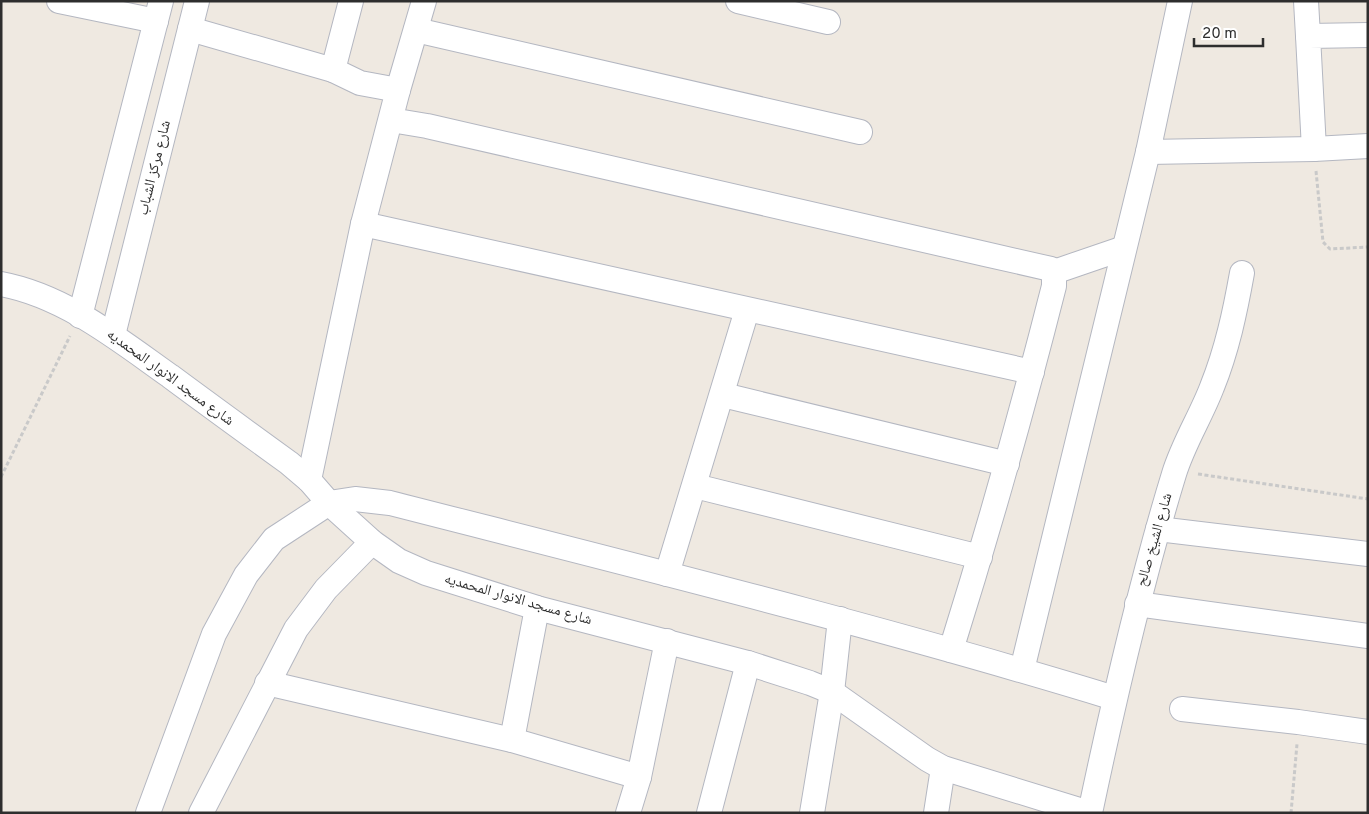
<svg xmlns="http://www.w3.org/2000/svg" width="1369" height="814" font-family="Overpass,'Noto Naskh Arabic',sans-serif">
	<rect width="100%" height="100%" fill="#efe9e1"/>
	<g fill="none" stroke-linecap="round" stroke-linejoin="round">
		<g stroke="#b4b7c1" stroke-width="26">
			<g id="minor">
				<polyline points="59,1 156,21"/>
				<polyline points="738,1 828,22"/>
				<polyline points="1180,1 1148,152 1314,149 1368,146"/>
				<polyline points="1306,1 1308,36"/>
				<polyline points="190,29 333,70 351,1"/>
				<polyline points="416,30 860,132"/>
				<polyline points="333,70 360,83 398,90"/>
				<polyline points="391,120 427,126 985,254 1051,269 1054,272"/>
				<polyline points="1314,149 1308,36 1368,35"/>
				<polyline points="363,224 1032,372"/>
				<polyline points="1054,272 1124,248"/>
				<path d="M1,284C65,296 119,340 170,376C209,405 249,434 289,463L309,480L329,503L372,542L399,561L426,573L537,608L748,663L810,683L832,692L927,759L943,768L1089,813"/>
				<polyline points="80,316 161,1"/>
				<polyline points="113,335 197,1"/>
				<polyline points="723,395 1007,464"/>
				<polyline points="309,480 363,224 398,90 424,1"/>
				<polyline points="695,486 980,557"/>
				<polyline points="1158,529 1368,554"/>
				<polyline points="667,574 747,310"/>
				<polyline points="1137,604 1368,636"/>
				<path d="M951,650C989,529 1023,408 1054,286V272"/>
				<polyline points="1022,670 1148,152"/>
				<polyline points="267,683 512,740 639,777"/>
				<polyline points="1182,709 1298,722 1368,732"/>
				<polyline points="512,740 537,608"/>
				<path d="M148,813L214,634L246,575L274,539L329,503L355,499L390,503C632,565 875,625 1114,698"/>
				<polyline points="201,813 296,629 326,589 372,542"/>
				<polyline points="628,813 639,777 667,641"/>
				<polyline points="709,813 748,663"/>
				<polyline points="812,813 832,692 840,619"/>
				<polyline points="936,813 943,768"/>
				<path d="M1090,813C1114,699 1140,585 1174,474C1183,444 1201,416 1212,387C1227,350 1235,312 1242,273"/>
			</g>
		</g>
		<g stroke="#c9c9c9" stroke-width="3" stroke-dasharray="4 2.5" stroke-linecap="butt">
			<polyline points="1316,171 1323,242 1330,249 1368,247"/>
			<polyline points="1198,474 1368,499"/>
			<polyline points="1,477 70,336"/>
			<polyline points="1291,813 1297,744"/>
		</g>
		<use href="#minor" stroke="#fff" stroke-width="24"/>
	</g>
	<g text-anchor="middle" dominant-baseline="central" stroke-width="4" stroke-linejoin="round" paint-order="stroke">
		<g font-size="15" fill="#2e2e2e" stroke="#fff">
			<text transform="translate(155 168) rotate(-76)">شارع مركز الشباب</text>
			<text transform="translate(170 378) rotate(36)">شارع مسجد الانوار المحمديه</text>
			<text transform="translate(1155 540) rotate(-74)">شارع الشيخ صالح</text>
			<text transform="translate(518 600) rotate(16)">شارع مسجد الانوار المحمديه</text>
		</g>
	</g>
	<rect width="1369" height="814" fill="none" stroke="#2e2e2e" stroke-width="5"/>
	<path d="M1194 38v8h69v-8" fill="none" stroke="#2e2e2e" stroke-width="2.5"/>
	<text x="1202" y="38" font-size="15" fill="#2e2e2e" stroke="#ffffff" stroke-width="4" paint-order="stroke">20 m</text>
</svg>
